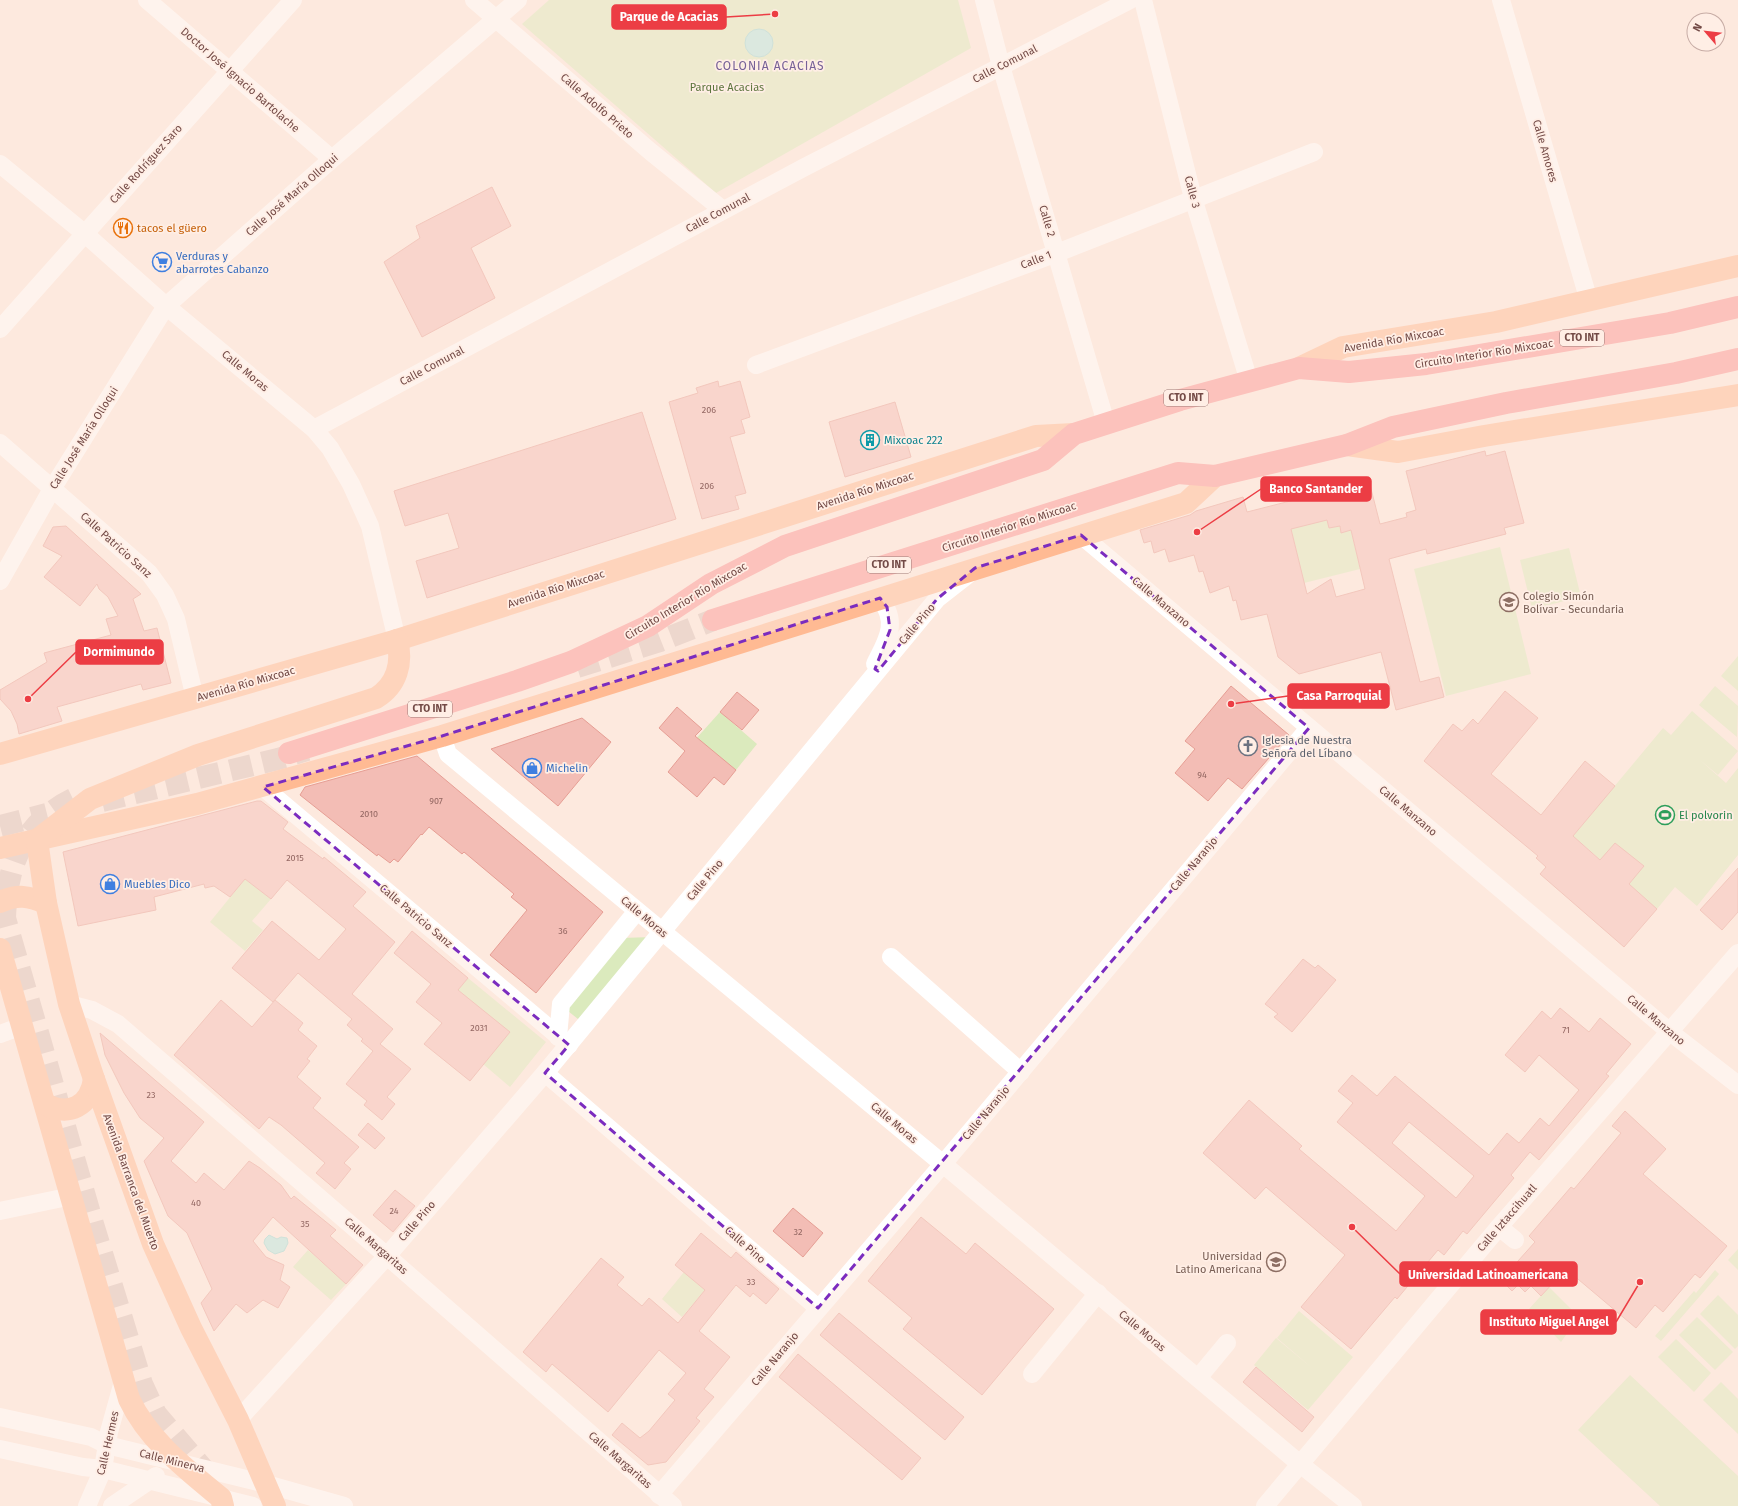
<svg xmlns="http://www.w3.org/2000/svg" width="1738" height="1506" font-family="'Fira Sans',sans-serif">
	<rect width="100%" height="100%" fill="#fde9de"/>
	<g fill="#dbeabd">
		<polygon points="549,0 958,0 971,48 716,193 522,24"/>
		<polygon points="1327,520 1329,528 1340,526 1341,533 1351,530 1360,569 1304,583 1291,528"/>
		<polygon points="1500,547 1531,674 1446,696 1414,569"/>
		<polygon points="1569,548 1581,597 1532,609 1520,560"/>
		<polygon points="1738,656 1738,691 1721,676"/>
		<polygon points="1715,686 1738,706 1737,737 1699,705"/>
		<polygon points="1692,711 1738,751 1718,775 1700,760 1726,783 1738,768 1738,855 1697,906 1675,887 1657,909 1573,836 1663,728 1671,735"/>
		<polygon points="720,712 757,744 736,770 685,751"/>
		<polygon points="245,879 271,899 252,921 263,930 245,951 210,922"/>
		<polygon points="654,937 583,1023 563,1007 620,938"/>
		<polygon points="468,978 546,1042 510,1087 483,1064 509,1032 458,990"/>
		<polygon points="1738,1249 1738,1270 1728,1260"/>
		<polygon points="308,1250 346,1284 331,1300 293,1267"/>
		<polygon points="1715,1270 1719,1274 1661,1341 1655,1336 1694,1291 1696,1293"/>
		<polygon points="684,1272 705,1290 682,1317 662,1299"/>
		<polygon points="1549,1287 1579,1317 1561,1342 1529,1309"/>
		<polygon points="1718,1295 1738,1315 1738,1346 1735,1349 1700,1314"/>
		<polygon points="1299,1311 1353,1357 1308,1410 1254,1365 1276,1338 1312,1368 1277,1338"/>
		<polygon points="1697,1317 1733,1352 1715,1370 1679,1335"/>
		<polygon points="1676,1339 1711,1373 1694,1392 1658,1357"/>
		<polygon points="1630,1375 1738,1476 1738,1506 1660,1506 1578,1430"/>
		<polygon points="1721,1382 1738,1399 1738,1434 1703,1400"/>
	</g>
	<g fill="#b2e6e0" stroke="#98d8d2">
		<circle cx="759" cy="43" r="14"/>
		<polygon points="269,1235 277,1239 281,1237 287,1238 288,1243 284,1251 275,1254 268,1250 264,1243 265,1239"/>
	</g>
	<g fill="#f3bdb5" stroke="#e69e94" fill-rule="evenodd">
		<polygon points="492,187 511,226 471,248 495,298 422,337 384,262 420,238 416,226"/>
		<polygon points="718,381 719,387 740,381 750,417 741,420 745,433 730,437 746,493 735,496 739,509 702,519 669,402 698,393 696,388"/>
		<polygon points="895,402 911,457 845,477 829,422"/>
		<polygon points="642,412 676,519 427,598 416,561 459,548 448,513 405,526 394,491"/>
		<path d="M1485,451L1486,456L1505,451L1524,523L1504,528L1506,534L1427,554L1426,549L1389,559L1420,682L1439,677L1444,697L1396,710L1381,652L1299,674L1278,657L1267,614L1241,620L1236,600L1233,601L1229,586L1210,593L1203,571L1199,572L1194,555L1169,562L1165,549L1154,553L1151,541L1144,543L1140,530L1190,515L1196,511L1243,497L1247,512L1369,481L1380,524L1407,517L1406,513L1416,510L1406,471ZM1327,520L1329,528L1340,526L1341,533L1351,530L1365,589L1336,597L1331,579L1307,594L1291,529Z"/>
		<polygon points="66,526 141,594 133,599 144,631 157,628 171,683 143,690 141,684 57,707 62,721 19,734 17,724 11,711 0,699 0,690 47,662 44,653 111,635 106,619 118,616 108,597 99,589 97,584 80,606 44,577 62,556 43,546 53,527"/>
		<polygon points="1231,686 1289,735 1242,789 1228,778 1208,801 1175,773 1195,749 1185,741"/>
		<polygon points="1505,691 1538,718 1491,774 1541,815 1585,761 1615,786 1573,836 1600,860 1615,843 1644,866 1629,884 1657,909 1624,947 1540,874 1546,867 1536,858 1538,856 1424,761 1453,724 1462,731 1473,719 1478,724"/>
		<polygon points="737,692 759,710 742,730 720,712"/>
		<polygon points="677,707 702,729 695,736 736,770 724,785 714,777 697,797 668,772 685,751 659,728"/>
		<polygon points="582,718 611,742 558,806 491,749"/>
		<polygon points="417,756 603,912 536,993 490,955 527,910 511,897 514,894 464,852 462,854 429,827 422,835 421,834 398,862 394,859 390,863 378,854 377,856 300,795 305,787"/>
		<polygon points="257,801 261,801 288,822 283,829 323,859 324,857 366,892 353,906 395,942 352,994 393,1029 380,1044 411,1069 387,1097 395,1104 382,1120 364,1105 367,1101 346,1084 373,1051 361,1041 363,1039 347,1025 352,1019 298,973 273,1002 232,968 272,921 319,960 346,929 287,880 271,899 245,879 230,897 214,886 205,888 204,884 154,897 156,910 78,926 63,852"/>
		<polygon points="1738,868 1738,912 1722,930 1700,910"/>
		<polygon points="412,931 468,978 458,990 510,1032 470,1081 424,1044 442,1023 416,1002 431,984 394,953"/>
		<polygon points="1303,959 1315,968 1318,965 1336,980 1292,1032 1274,1017 1278,1014 1265,1004"/>
		<polygon points="221,1000 252,1027 275,1000 303,1023 298,1030 317,1046 307,1059 310,1061 297,1077 321,1098 313,1108 359,1147 344,1163 351,1169 335,1189 316,1173 325,1163 281,1125 269,1117 259,1129 174,1055"/>
		<path d="M1560,1008L1589,1032L1600,1018L1631,1044L1606,1074L1609,1076L1539,1160L1530,1152L1511,1175L1514,1178L1467,1234L1463,1231L1444,1255L1438,1250L1397,1299L1395,1297L1351,1349L1301,1307L1345,1255L1266,1187L1255,1199L1203,1153L1249,1100L1302,1146L1299,1149L1396,1231L1425,1196L1337,1122L1353,1103L1338,1091L1352,1075L1377,1096L1395,1076L1489,1155L1507,1133L1519,1143L1540,1118L1549,1126L1579,1090L1539,1055L1525,1072L1505,1055L1542,1011L1551,1019ZM1409,1122L1474,1176L1456,1198L1392,1143Z"/>
		<polygon points="100,1033 204,1122 171,1161 196,1183 204,1173 224,1190 249,1161 260,1168 281,1185 291,1199 294,1196 336,1230 330,1236 363,1265 346,1284 273,1217 253,1241 266,1257 284,1265 280,1280 290,1287 278,1308 263,1300 247,1313 236,1304 214,1331 201,1303 212,1289 187,1233 168,1216 144,1161 164,1138 140,1118 124,1093 105,1055"/>
		<polygon points="1625,1111 1666,1149 1643,1174 1727,1246 1700,1278 1695,1274 1663,1312 1655,1305 1636,1328 1566,1269 1541,1296 1531,1286 1525,1292 1518,1285 1512,1291 1501,1280 1535,1242 1529,1236 1571,1187 1574,1189 1621,1133 1612,1126"/>
		<polygon points="368,1123 385,1138 375,1149 358,1135"/>
		<polygon points="395,1190 415,1206 393,1232 373,1215"/>
		<polygon points="793,1208 823,1233 803,1257 773,1231"/>
		<polygon points="921,1217 966,1254 975,1243 1054,1309 982,1395 903,1329 912,1318 868,1281"/>
		<polygon points="701,1233 731,1258 736,1252 779,1289 766,1304 753,1293 750,1297 736,1285 699,1331 730,1357 704,1389 714,1397 696,1418 700,1421 666,1462 648,1465 612,1435 622,1423 640,1438 649,1431 675,1400 668,1394 686,1373 659,1350 608,1412 552,1364 546,1372 523,1352 601,1258 624,1277 617,1285 642,1306 649,1298 678,1323 705,1290 675,1265"/>
		<polygon points="839,1313 964,1417 945,1440 820,1335"/>
		<polygon points="798,1354 921,1458 902,1480 779,1377"/>
		<polygon points="1256,1367 1314,1417 1302,1432 1243,1382"/>
	</g>
	<g fill="none" stroke-linecap="round" stroke-linejoin="round">
		<g stroke="#dac1b8" stroke-width="22" stroke-dasharray="22 11" stroke-linecap="butt">
			<polyline points="577,667 660,641 713,620"/>
			<path d="M73,799C22,824 7,865 5,918L93,1224L142,1384L156,1414L212,1479"/>
			<polyline points="102,801 278,759 307,750"/>
			<polyline points="0,826 47,814"/>
		</g>
		<g stroke="#fff" stroke-width="18">
			<polyline points="147,0 332,159"/>
			<polyline points="474,0 651,152 723,210"/>
			<polyline points="984,0 1001,66 1106,423"/>
			<polyline points="1143,0 1193,198 1249,381"/>
			<polyline points="1501,0 1589,301"/>
			<polyline points="0,164 84,233 166,306 314,429 330,448 351,484 370,526 397,640"/>
			<polyline points="0,329 293,0"/>
			<polyline points="756,365 1057,253 1314,152"/>
			<polyline points="314,429 803,168 1130,0"/>
			<polyline points="0,443 149,573 165,595 176,619 195,698"/>
			<polyline points="1081,535 1670,1032 1738,1085"/>
			<polyline points="0,581 52,489 166,306 332,159 518,0"/>
			<path d="M875,664C887,640 899,623 880,598"/>
			<polyline points="442,736 448,754 943,1164 1300,1464 1353,1506"/>
			<polyline points="263,787 569,1045"/>
			<polyline points="891,957 1021,1072"/>
			<polyline points="69,1004 92,1010 118,1024 387,1256 673,1506"/>
			<polyline points="0,1034 22,1026"/>
			<polyline points="558,1037 561,1004 637,911"/>
			<polyline points="545,1073 818,1308"/>
			<polyline points="0,1211 72,1196"/>
			<polyline points="1499,1227 1515,1240"/>
			<polyline points="1032,1374 1098,1293"/>
			<polyline points="1198,1378 1227,1343"/>
			<polyline points="0,1417 91,1437 107,1445 266,1484 344,1506"/>
			<polyline points="238,1420 387,1256 545,1073 937,599 969,574"/>
			<polyline points="0,1449 83,1467 103,1469 253,1506"/>
			<polyline points="659,1495 943,1164 1309,728"/>
			<polyline points="87,1506 103,1469 109,1432 124,1378"/>
			<polyline points="112,1506 156,1476"/>
			<polyline points="1265,1506 1499,1227 1738,953"/>
		</g>
		<g stroke="#ffba93" stroke-width="22">
			<polyline points="1299,368 1343,347 1496,322 1738,266"/>
			<polyline points="1347,445 1398,452 1484,436 1738,395"/>
			<polyline points="0,754 397,640 1036,436 1074,434"/>
			<polyline points="0,848 197,804 442,736 1186,503 1215,476"/>
			<path d="M0,902C18,894 28,896 46,903"/>
			<path d="M0,949L129,1399C148,1440 187,1470 221,1498L223,1506"/>
			<path d="M45,1104C69,1117 90,1106 94,1079"/>
			<path d="M275,1506L238,1420L191,1328L153,1244L94,1079L69,1004L46,903L37,840L90,799L198,755L376,698C397,685 403,663 397,640"/>
		</g>
		<g stroke="#fa9292" stroke-width="22">
			<polyline points="713,620 1178,473 1215,476 1347,445 1393,427 1506,403 1676,373 1738,359"/>
			<polyline points="289,753 517,681 571,662 648,626 711,584 785,546 1043,460 1074,434 1180,400 1299,368 1349,372 1426,364 1670,323 1738,307"/>
		</g>
	</g>
	<path d="M0 0H1738V1506H0ZM1081,535L1309,728L818,1308L545,1073L569,1045L263,787L442,736L880,598L887,607L890,630L875,669L878,671L937,599L975,568Z" fill="#fde9de" fill-opacity=".55" fill-rule="evenodd"/>
	<path fill="none" stroke="#7b2cbf" stroke-width="3" stroke-dasharray="8 5" stroke-linejoin="round" d="M1081,535L1309,728L818,1308L545,1073L569,1045L263,787L442,736L880,598L887,607L890,630L875,669L878,671L937,599L975,568Z"/>
	<defs>
		<g id="restaurant-ring" transform="scale(1)"><circle r="9.5" fill="#ffeee5" stroke="#e8710a" stroke-width="1.5"/><path d="M-5-6h1v4h1v-4h1v4h1v-4h1v5L-1.5 .5V6h-2V.5L-5-1ZM5-6V6H3V1.5H1.5Q1.5-4 5-6Z" fill="#e8710a"/></g>
		<g id="supermarket-ring" transform="scale(1)"><circle r="9.5" fill="#ffeee5" stroke="#3f7fe0" stroke-width="1.5"/><path d="M-6-5.5h2.5l.6 2H6L4.5 2H-2.5L-4.4-4H-6ZM-1.5 3.2a1.3 1.3 0 1 0 .1 0ZM3 3.2a1.3 1.3 0 1 0 .1 0Z" fill="#3f7fe0"/></g>
		<g id="building-ring" transform="scale(1)"><circle r="9.5" fill="#ffeee5" stroke="#0f9aa8" stroke-width="1.5"/><path d="M-4-6H4V6H1V3H-1V6H-4ZM-2.5-4.3h1.7v1.8h-1.7ZM.8-4.3h1.7v1.8H.8ZM-2.5-1h1.7V.8h-1.7ZM.8-1h1.7V.8H.8Z" fill="#0f9aa8"/></g>
		<g id="school-ring" transform="scale(1)"><circle r="9.5" fill="#ffeee5" stroke="#8d6e63" stroke-width="1.5"/><path d="M0-5L7-2L0 1L-7-2ZM-4 1L0 2.5L4 1V4Q0 6-4 4Z" fill="#8d6e63"/></g>
		<g id="church-ring" transform="scale(1)"><circle r="9.5" fill="#ffeee5" stroke="#6b7280" stroke-width="1.5"/><path d="M-1.2-6h2.4v3.5h3.3v2.4h-3.3V6h-2.4V-.1h-3.3v-2.4h3.3Z" fill="#6b7280"/></g>
		<g id="shop-ring" transform="scale(1)"><circle r="9.5" fill="#ffeee5" stroke="#3f7fe0" stroke-width="1.5"/><path d="M-5-2.5h2.3a2.7 3.5 0 0 1 5.4 0H5L5.5 6h-11ZM-1.5-2.5h3a1.5 2.3 0 0 0-3 0Z" fill="#3f7fe0"/></g>
		<g id="stadium-ring" transform="scale(1)"><circle r="9.5" fill="#ffeee5" stroke="#2e9e5b" stroke-width="1.5"/><path d="M0-5a6.5 5 0 1 0 0 10a6.5 5 0 1 0 0-10ZM-3.5-1.8h7v3.6h-7Z" fill="#2e9e5b"/></g>
		<g id="university-ring" transform="scale(1)"><circle r="9.5" fill="#ffeee5" stroke="#8d6e63" stroke-width="1.5"/><path d="M0-5L7-2L0 1L-7-2ZM-4 1L0 2.5L4 1V4Q0 6-4 4Z" fill="#8d6e63"/></g>
	</defs>
	<g fill-rule="evenodd">
		<use href="#restaurant-ring" x="123" y="228"/>
		<use href="#supermarket-ring" x="162" y="262"/>
		<use href="#building-ring" x="870" y="440"/>
		<use href="#school-ring" x="1509" y="602"/>
		<use href="#church-ring" x="1248" y="746"/>
		<use href="#shop-ring" x="532" y="768"/>
		<use href="#stadium-ring" x="1665" y="815"/>
		<use href="#shop-ring" x="110" y="884"/>
		<use href="#university-ring" x="1276" y="1262"/>
	</g>
	<g text-anchor="middle" dominant-baseline="central" stroke-width="3.5" stroke-linejoin="round" paint-order="stroke">
		<g font-size="9" fill="#936762">
			<text x="709" y="410">206</text>
			<text x="707" y="486">206</text>
			<text x="1202" y="775">94</text>
			<text x="436" y="801">907</text>
			<text x="369" y="814">2010</text>
			<text x="295" y="858">2015</text>
			<text x="563" y="931">36</text>
			<text x="479" y="1028">2031</text>
			<text x="1566" y="1030">71</text>
			<text x="151" y="1095">23</text>
			<text x="196" y="1203">40</text>
			<text x="394" y="1211">24</text>
			<text x="305" y="1224">35</text>
			<text x="798" y="1232">32</text>
			<text x="751" y="1282">33</text>
		</g>
		<g fill="#ffeee5" stroke="#9d7b76" stroke-width="1">
			<rect x="1560" y="330" width="44" height="16" rx="3"/>
			<rect x="1164" y="390" width="44" height="16" rx="3"/>
			<rect x="867" y="557" width="44" height="16" rx="3"/>
			<rect x="408" y="701" width="44" height="16" rx="3"/>
		</g>
		<g font-size="10" font-weight="bold" fill="#734a46">
			<text x="1582" y="338">CTO INT</text>
			<text x="1186" y="398">CTO INT</text>
			<text x="889" y="565">CTO INT</text>
			<text x="430" y="709">CTO INT</text>
		</g>
		<g font-size="11" fill="#734a46" stroke="#ffeee5">
			<text transform="translate(1005 64) rotate(-27)">Calle Comunal</text>
			<text transform="translate(240 80) rotate(41)">Doctor José Ignacio Bartolache</text>
			<text transform="translate(597 106) rotate(41)">Calle Adolfo Prieto</text>
			<text transform="translate(1545 151) rotate(74)">Calle Amores</text>
			<text transform="translate(146 164) rotate(-48)">Calle Rodríguez Saro</text>
			<text transform="translate(1192 192) rotate(75)">Calle 3</text>
			<text transform="translate(292 195) rotate(-41)">Calle José María Olloqui</text>
			<text transform="translate(718 213) rotate(-28)">Calle Comunal</text>
			<text transform="translate(1047 221) rotate(73)">Calle 2</text>
			<text transform="translate(1036 260) rotate(-21)">Calle 1</text>
			<text transform="translate(1394 340) rotate(-10)">Avenida Río Mixcoac</text>
			<text transform="translate(1484 354) rotate(-9)">Circuito Interior Río Mixcoac</text>
			<text transform="translate(432 366) rotate(-28)">Calle Comunal</text>
			<text transform="translate(245 371) rotate(40)">Calle Moras</text>
			<text transform="translate(84 438) rotate(-58)">Calle José María Olloqui</text>
			<text transform="translate(865 491) rotate(-18)">Avenida Río Mixcoac</text>
			<text transform="translate(1009 527) rotate(-18)">Circuito Interior Río Mixcoac</text>
			<text transform="translate(116 545) rotate(42)">Calle Patricio Sanz</text>
			<text transform="translate(556 589) rotate(-18)">Avenida Río Mixcoac</text>
			<text transform="translate(686 601) rotate(-31)">Circuito Interior Río Mixcoac</text>
			<text transform="translate(1161 602) rotate(40)">Calle Manzano</text>
			<text transform="translate(917 624) rotate(-50)">Calle Pino</text>
			<text transform="translate(246 684) rotate(-16)">Avenida Río Mixcoac</text>
			<text transform="translate(1408 811) rotate(40)">Calle Manzano</text>
			<text transform="translate(1194 864) rotate(-50)">Calle Naranjo</text>
			<text transform="translate(705 880) rotate(-50)">Calle Pino</text>
			<text transform="translate(416 916) rotate(40)">Calle Patricio Sanz</text>
			<text transform="translate(644 917) rotate(40)">Calle Moras</text>
			<text transform="translate(1656 1020) rotate(40)">Calle Manzano</text>
			<text transform="translate(986 1113) rotate(-50)">Calle Naranjo</text>
			<text transform="translate(894 1123) rotate(40)">Calle Moras</text>
			<text transform="translate(131 1182) rotate(70)">Avenida Barranca del Muerto</text>
			<text transform="translate(1507 1218) rotate(-49)">Calle Iztaccihuatl</text>
			<text transform="translate(417 1221) rotate(-49)">Calle Pino</text>
			<text transform="translate(745 1245) rotate(41)">Calle Pino</text>
			<text transform="translate(376 1246) rotate(41)">Calle Margaritas</text>
			<text transform="translate(1142 1331) rotate(40)">Calle Moras</text>
			<text transform="translate(775 1359) rotate(-50)">Calle Naranjo</text>
			<text transform="translate(108 1443) rotate(-77)">Calle Hermes</text>
			<text transform="translate(620 1460) rotate(41)">Calle Margaritas</text>
			<text transform="translate(172 1461) rotate(14)">Calle Minerva</text>
		</g>
		<g font-size="11" fill="#5b743b" stroke="#ffeee5">
			<text x="727" y="87">Parque Acacias</text>
		</g>
		<g font-size="11" fill="#c56008" stroke="#ffeee5" text-anchor="start">
			<text x="137" y="228">tacos el güero</text>
		</g>
		<g font-size="11" fill="#366cbe" stroke="#ffeee5" text-anchor="start">
			<text x="176" y="256">Verduras y<tspan x="176" dy="13">abarrotes Cabanzo</tspan></text>
			<text x="546" y="768">Michelin</text>
			<text x="124" y="884">Muebles Dico</text>
		</g>
		<g font-size="11" fill="#0d838f" stroke="#ffeee5" text-anchor="start">
			<text x="884" y="440">Mixcoac 222</text>
		</g>
		<g font-size="11" fill="#785e54" stroke="#ffeee5" text-anchor="start">
			<text x="1523" y="596">Colegio Simón<tspan x="1523" dy="13">Bolívar - Secundaria</tspan></text>
			<text x="1262" y="1256" text-anchor="end">Universidad<tspan x="1262" dy="13">Latino Americana</tspan></text>
		</g>
		<g font-size="11" fill="#5b616d" stroke="#ffeee5" text-anchor="start">
			<text x="1262" y="740">Iglesia de Nuestra<tspan x="1262" dy="13">Señora del Líbano</tspan></text>
		</g>
		<g font-size="11" fill="#27864d" stroke="#ffeee5" text-anchor="start">
			<text x="1679" y="815">El polvorin</text>
		</g>
		<g font-size="12" letter-spacing="1" fill="#766197" stroke="#ffeee5">
			<text x="770" y="66">COLONIA ACACIAS</text>
		</g>
	</g>
	<path fill="none" stroke="#ec3d44" stroke-width="1.5" d="M775 14L726 17M1197 532L1261 489M28 699L76 652M1231 704L1288 696M1352 1227L1400 1274M1640 1282L1616 1322"/>
	<g fill="#ec3d44" stroke="#ffeee5" stroke-width="1.5">
		<circle cx="775" cy="14" r="4"/>
		<circle cx="1197" cy="532" r="4"/>
		<circle cx="28" cy="699" r="4"/>
		<circle cx="1231" cy="704" r="4"/>
		<circle cx="1352" cy="1227" r="4"/>
		<circle cx="1640" cy="1282" r="4"/>
	</g>
	<g fill="#ec3d44" stroke="#ec3d44" stroke-width="1.5">
		<rect x="612" y="5" width="114" height="24" rx="4"/>
		<rect x="1261" y="477" width="110" height="24" rx="4"/>
		<rect x="76" y="640" width="87" height="24" rx="4"/>
		<rect x="1288" y="684" width="101" height="24" rx="4"/>
		<rect x="1400" y="1262" width="177" height="24" rx="4"/>
		<rect x="1481" y="1310" width="135" height="24" rx="4"/>
	</g>
	<g font-size="12" text-anchor="middle" font-weight="bold" fill="#fff">
		<text x="669" y="21">Parque de Acacias</text>
		<text x="1316" y="493">Banco Santander</text>
		<text x="119" y="656">Dormimundo</text>
		<text x="1339" y="700">Casa Parroquial</text>
		<text x="1488" y="1279">Universidad Latinoamericana</text>
		<text x="1549" y="1326">Instituto Miguel Angel</text>
	</g>
	<g transform="translate(1706 32) rotate(298)"><circle r="19" fill="#ffeee5" stroke="#c7aca5"/>
	<path d="M0-3L7 15L0 10L-7 15Z" fill="#ec3d44"/>
	<text y="-6" font-size="11" font-weight="bold" text-anchor="middle" fill="#734a46">N</text>
	</g>
</svg>
